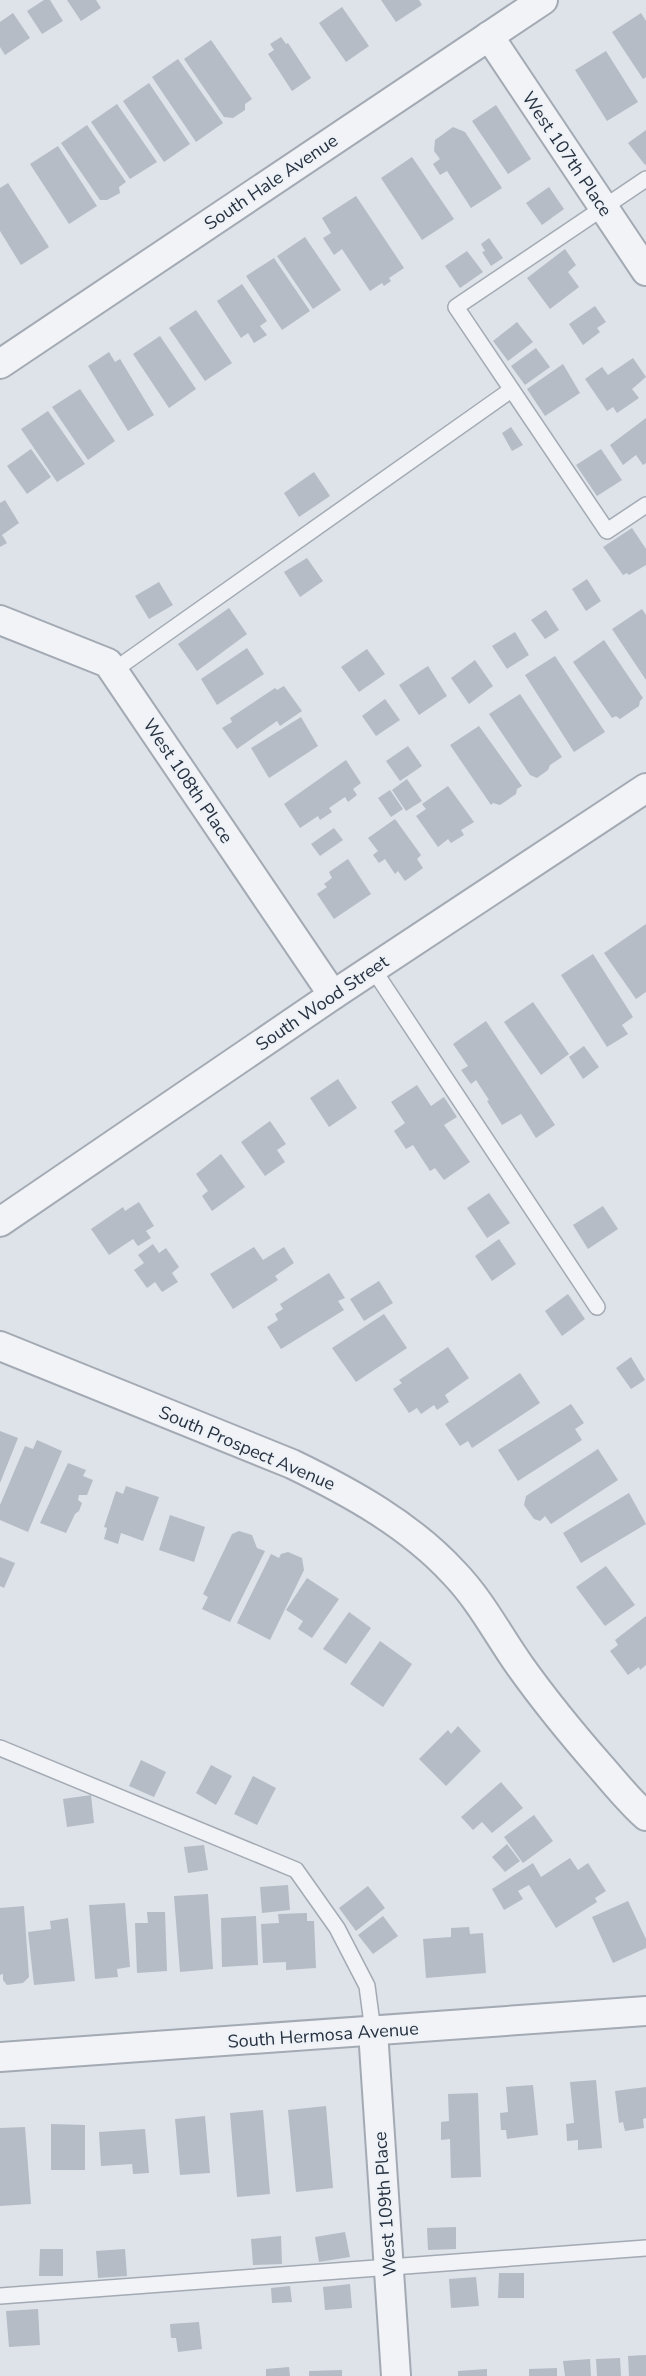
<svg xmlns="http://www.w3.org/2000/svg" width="646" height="2376" font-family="'Nunito Sans',sans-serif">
	<rect width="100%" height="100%" fill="#dee3e9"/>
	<g fill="#b5bcc6">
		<polygon points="44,0 50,0 63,21 42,34 27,11"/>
		<polygon points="67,0 96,0 101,8 81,21"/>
		<polygon points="381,0 419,0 422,5 396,22"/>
		<polygon points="342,7 369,46 346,62 319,23"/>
		<polygon points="13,13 30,38 5,55 0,47 0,22"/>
		<polygon points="641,13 646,21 646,77 643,79 612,32"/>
		<polygon points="281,37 286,44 288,43 311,78 292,91 268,54 274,50 270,44"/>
		<polygon points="211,40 252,99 245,104 245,110 233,118 224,117 184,59"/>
		<polygon points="606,51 638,102 607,121 575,70"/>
		<polygon points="178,59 223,123 196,142 152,77"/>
		<polygon points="149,83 190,144 164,162 123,101"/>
		<polygon points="117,104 157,162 130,179 91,122"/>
		<polygon points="496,105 531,159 508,174 472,121"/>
		<polygon points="87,125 126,182 119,187 120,193 107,200 100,200 61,143"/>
		<polygon points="453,127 465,132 502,188 471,208 447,171 440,175 433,164 440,159 434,151 435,140"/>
		<polygon points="646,130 646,164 645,165 628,143"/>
		<polygon points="58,146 97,206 69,224 30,164"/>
		<polygon points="412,157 454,219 422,240 381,178"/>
		<polygon points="8,183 49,247 21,265 0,231 0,188"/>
		<polygon points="549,187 564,209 542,225 526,203"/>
		<polygon points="356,196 404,268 389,278 391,281 384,286 382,283 370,291 342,249 334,255 323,238 331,233 322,218"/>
		<polygon points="305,237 341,290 313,309 277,256"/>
		<polygon points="489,238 503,258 491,266 482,252 485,251 481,244"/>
		<polygon points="565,249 576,265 568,272 579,287 550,309 527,278"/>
		<polygon points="467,251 483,272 460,288 445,266"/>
		<polygon points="274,258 310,311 282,330 246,276"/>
		<polygon points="242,284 267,321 260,326 267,335 254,343 248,333 241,338 217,301"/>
		<polygon points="595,306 606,322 597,328 600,332 583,345 569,324"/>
		<polygon points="196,310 232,363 205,381 169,328"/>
		<polygon points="517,322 533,342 508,361 493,341"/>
		<polygon points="160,336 196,389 169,408 133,354"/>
		<polygon points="536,348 550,367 525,385 511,366"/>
		<polygon points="109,352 115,362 120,359 154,415 128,431 88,366"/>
		<polygon points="633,358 646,377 632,389 639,398 617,413 613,407 607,411 585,379 602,367 608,375"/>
		<polygon points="563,364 580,393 545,416 527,389"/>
		<polygon points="80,389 115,441 88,460 52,407"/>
		<polygon points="48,411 85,464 57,482 21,429"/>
		<polygon points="646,418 646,463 643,465 636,455 623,465 610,445"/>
		<polygon points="511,427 523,445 512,451 502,433"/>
		<polygon points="31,449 51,477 27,494 7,466"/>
		<polygon points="601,449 622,480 597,496 576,465"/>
		<polygon points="314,472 330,496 299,517 284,493"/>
		<polygon points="5,500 19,523 2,535 7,543 0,547 0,503"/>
		<polygon points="632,528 646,549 646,565 629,575 627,573 623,575 603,547"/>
		<polygon points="307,558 323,581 300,597 284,572"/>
		<polygon points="587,579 601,601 586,611 572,589"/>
		<polygon points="159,582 173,605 149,619 135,596"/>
		<polygon points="229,608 247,634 197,671 178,644"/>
		<polygon points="642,609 646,615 646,680 612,629"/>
		<polygon points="546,610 559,630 545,639 531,620"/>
		<polygon points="515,632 529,655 507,669 492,646"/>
		<polygon points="604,640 643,698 640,701 639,706 620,719 616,716 612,718 573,662"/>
		<polygon points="247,648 264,674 217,705 201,679"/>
		<polygon points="367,649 385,674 359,692 341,667"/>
		<polygon points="555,656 605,732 574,752 525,675"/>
		<polygon points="475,660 493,686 469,704 451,678"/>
		<polygon points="428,666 447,696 419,715 399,685"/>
		<polygon points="284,686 302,711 280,726 277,721 237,749 222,728 232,722 230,718 275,688 277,690"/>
		<polygon points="520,694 562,757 550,765 548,770 537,778 530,775 489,714"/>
		<polygon points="385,699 400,720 376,736 362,716"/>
		<polygon points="301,717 318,746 269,778 251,748"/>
		<polygon points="479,726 522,786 517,789 516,794 500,805 493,803 491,805 450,745"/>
		<polygon points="408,746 422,766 400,781 386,761"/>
		<polygon points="346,760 361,783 353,789 357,795 348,802 345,797 329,808 332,812 320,820 318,816 300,828 284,804"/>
		<polygon points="407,779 422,801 406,811 392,790"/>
		<polygon points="448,786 474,822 461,830 464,835 451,843 448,839 438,847 416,816 426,809 422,804"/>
		<polygon points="390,790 403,809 391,817 378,798"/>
		<polygon points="395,819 421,855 417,859 423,868 405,881 398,871 395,874 385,859 379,863 373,855 378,851 368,838"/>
		<polygon points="334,828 343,840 320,856 311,844"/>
		<polygon points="348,859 371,894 334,919 317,894 327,887 324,884 332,878 329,872"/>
		<polygon points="646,924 646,992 636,999 604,953"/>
		<polygon points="593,954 633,1017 622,1025 628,1034 607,1047 561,975"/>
		<polygon points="533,1002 569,1054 541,1075 504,1022"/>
		<polygon points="486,1021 555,1125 536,1138 521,1114 502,1125 487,1101 489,1100 476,1080 471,1084 461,1070 468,1066 453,1044"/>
		<polygon points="584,1046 599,1067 583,1079 569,1057"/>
		<polygon points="338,1079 357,1108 329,1127 310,1098"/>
		<polygon points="417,1085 431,1106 444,1097 457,1117 444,1125 470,1162 444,1180 435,1168 430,1171 413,1145 406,1149 394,1131 405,1123 391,1102"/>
		<polygon points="270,1121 286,1144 277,1150 285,1162 265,1176 241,1142"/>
		<polygon points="221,1154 245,1187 212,1211 202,1196 208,1191 196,1174"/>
		<polygon points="489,1193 510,1223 487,1238 467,1208"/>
		<polygon points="139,1202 154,1226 146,1231 151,1238 138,1246 133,1239 109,1255 91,1229 123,1207 125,1211"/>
		<polygon points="603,1206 618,1229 588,1249 573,1225"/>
		<polygon points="499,1239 516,1264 492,1281 475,1256"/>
		<polygon points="153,1244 159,1253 166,1248 179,1267 172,1273 178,1282 162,1292 155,1282 147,1288 134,1270 144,1263 138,1255"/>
		<polygon points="254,1247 263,1260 284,1247 294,1263 275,1276 278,1280 233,1309 210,1274"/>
		<polygon points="329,1273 345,1298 338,1301 344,1310 281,1349 267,1327 278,1320 275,1314 283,1309 280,1304"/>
		<polygon points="379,1281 393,1303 364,1321 350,1299"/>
		<polygon points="568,1294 585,1319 562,1336 545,1311"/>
		<polygon points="384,1314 407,1348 356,1382 332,1348"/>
		<polygon points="448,1347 469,1378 445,1395 449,1402 437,1410 434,1405 421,1414 417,1408 409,1413 393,1389 402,1383 399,1380"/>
		<polygon points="631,1357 645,1380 631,1389 616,1368"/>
		<polygon points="520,1373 540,1403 472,1448 468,1441 460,1446 445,1424"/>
		<polygon points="571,1404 584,1423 575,1429 582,1440 518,1481 498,1450"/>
		<polygon points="0,1431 18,1438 0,1483"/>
		<polygon points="37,1440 62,1451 28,1532 0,1520 0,1505 25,1446 33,1449"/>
		<polygon points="598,1449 618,1480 551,1524 545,1516 540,1521 534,1519 524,1505 526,1496"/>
		<polygon points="68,1463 86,1470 83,1476 93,1480 87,1495 79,1495 78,1500 82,1503 79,1511 75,1514 66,1533 40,1523"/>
		<polygon points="126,1486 159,1497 143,1541 121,1533 118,1544 104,1539 107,1528 104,1527 116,1491 123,1494"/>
		<polygon points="629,1493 646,1524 581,1563 563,1533"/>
		<polygon points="170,1515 205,1527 194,1562 159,1550"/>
		<polygon points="239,1531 252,1535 257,1548 265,1551 230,1622 202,1609 208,1597 203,1594 232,1534"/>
		<polygon points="288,1552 302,1558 304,1570 270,1640 237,1623 271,1554 279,1558 281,1554"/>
		<polygon points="0,1557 15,1563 4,1588 0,1586"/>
		<polygon points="606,1566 635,1605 605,1626 576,1587"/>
		<polygon points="307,1578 339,1599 312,1638 298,1629 303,1621 286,1610"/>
		<polygon points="349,1612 371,1628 346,1664 323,1649"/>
		<polygon points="646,1616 646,1665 640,1670 639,1667 628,1675 610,1651 618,1645 615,1640"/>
		<polygon points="380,1641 412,1664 383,1707 350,1684"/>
		<polygon points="458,1726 481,1751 446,1786 419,1759 448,1730 451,1734"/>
		<polygon points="141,1760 166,1772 154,1797 129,1786"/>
		<polygon points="211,1765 232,1776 216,1805 196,1793"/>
		<polygon points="253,1776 276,1788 257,1825 234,1814"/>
		<polygon points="501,1782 523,1808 492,1833 482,1822 473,1830 461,1817"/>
		<polygon points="91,1795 94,1823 67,1827 63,1799"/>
		<polygon points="534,1815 553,1841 523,1863 504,1837"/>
		<polygon points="507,1844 520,1861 505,1872 492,1857"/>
		<polygon points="204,1845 208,1870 188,1873 184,1847"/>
		<polygon points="570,1858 578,1870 588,1863 606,1891 595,1898 597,1902 556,1928 529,1885 518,1891 523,1899 504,1910 492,1889 533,1863 541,1877"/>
		<polygon points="288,1885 290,1910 262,1913 260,1887"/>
		<polygon points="368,1886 385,1908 356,1931 339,1908"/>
		<polygon points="208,1894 213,1969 180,1972 174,1896"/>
		<polygon points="628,1901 646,1939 646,1948 613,1963 592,1917"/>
		<polygon points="125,1903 130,1967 117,1969 118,1977 95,1979 89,1905"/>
		<polygon points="24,1906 29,1977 23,1983 7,1985 3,1980 3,1974 0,1975 0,1908"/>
		<polygon points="147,1912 165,1912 167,1971 137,1973 135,1923 148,1923"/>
		<polygon points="307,1913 307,1921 314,1921 316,1968 286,1970 286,1962 263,1963 261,1924 279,1923 278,1914"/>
		<polygon points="256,1916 258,1965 222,1967 221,1918"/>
		<polygon points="383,1916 398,1936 373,1954 358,1935"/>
		<polygon points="68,1918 75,1981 34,1985 28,1932 51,1929 50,1921"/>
		<polygon points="469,1927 470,1934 483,1933 486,1973 426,1978 423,1939 451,1937 451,1928"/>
		<polygon points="596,2080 602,2148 578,2150 578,2140 567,2141 566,2124 574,2123 570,2082"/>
		<polygon points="533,2085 538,2135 507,2139 506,2130 501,2130 500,2113 508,2112 506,2087"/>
		<polygon points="646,2087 646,2118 643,2119 644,2128 625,2131 623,2122 619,2123 615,2091"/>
		<polygon points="478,2093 481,2177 451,2178 450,2139 441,2140 441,2122 449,2121 448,2094"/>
		<polygon points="326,2106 333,2188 296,2192 288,2110"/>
		<polygon points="263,2110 270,2194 237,2197 230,2113"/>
		<polygon points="205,2116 210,2173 180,2175 175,2119"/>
		<polygon points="51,2124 85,2125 85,2170 51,2170"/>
		<polygon points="25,2127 31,2204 0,2206 0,2128"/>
		<polygon points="145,2129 149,2173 133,2174 132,2164 101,2166 99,2132"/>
		<polygon points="456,2227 456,2249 428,2250 427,2228"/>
		<polygon points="345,2232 350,2257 319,2262 315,2237"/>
		<polygon points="281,2236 282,2264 253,2265 251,2239"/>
		<polygon points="40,2249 63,2249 63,2276 39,2276"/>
		<polygon points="125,2249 127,2276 98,2278 96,2251"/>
		<polygon points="499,2273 524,2273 524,2298 498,2298"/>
		<polygon points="476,2277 479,2306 451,2308 449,2279"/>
		<polygon points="350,2284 352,2308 325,2310 323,2287"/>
		<polygon points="290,2286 292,2302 272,2303 271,2288"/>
		<polygon points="38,2309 40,2345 9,2347 6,2311"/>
		<polygon points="199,2322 202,2349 178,2352 176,2338 171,2338 170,2324"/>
		<polygon points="646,2355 646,2376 629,2376 628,2356"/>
		<polygon points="620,2358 621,2376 597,2376 596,2359"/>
		<polygon points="590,2359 591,2376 565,2376 563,2361"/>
		<polygon points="289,2367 290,2376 266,2376 266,2369"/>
		<polygon points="557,2368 557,2376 529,2376 529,2369"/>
		<polygon points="487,2369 487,2376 458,2376 458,2371"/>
		<polygon points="342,2370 342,2376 309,2376 309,2371"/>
	</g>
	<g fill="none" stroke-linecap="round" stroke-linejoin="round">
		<g stroke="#a3aab3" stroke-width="18">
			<g id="lane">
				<polyline points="646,179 456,307 607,531 646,505"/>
				<polyline points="113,671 511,390"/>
				<polyline points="373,969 597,1307"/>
				<polyline points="0,1748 296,1870 337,1928 367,1986 373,2031"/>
				<polyline points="0,2296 646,2248"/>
			</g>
		</g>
		<g stroke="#a3aab3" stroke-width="32">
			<g id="street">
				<polyline points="489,36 646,271"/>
				<polyline points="0,364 543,0"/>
				<polyline points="0,620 108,663 333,995"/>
				<polyline points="0,1222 333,995 646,788"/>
				<path d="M0,1346L292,1464C350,1492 410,1525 454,1573C481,1601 498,1635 520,1666C545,1701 572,1734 600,1766C615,1783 629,1801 646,1816"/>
				<polyline points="373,2031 396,2376"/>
				<polyline points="0,2057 646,2011"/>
			</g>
		</g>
		<use href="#lane" stroke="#f1f3f7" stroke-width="15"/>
		<use href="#street" stroke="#f1f3f7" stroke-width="28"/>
	</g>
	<g text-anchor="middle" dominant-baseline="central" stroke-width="4.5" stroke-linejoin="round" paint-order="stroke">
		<g font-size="18" fill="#263141" stroke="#eef2f6">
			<text transform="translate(567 154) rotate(56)">West 107th Place</text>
			<text transform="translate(271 182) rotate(-34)">South Hale Avenue</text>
			<text transform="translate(188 781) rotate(56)">West 108th Place</text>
			<text transform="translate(322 1003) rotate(-34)">South Wood Street</text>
			<text transform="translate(247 1448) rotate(23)">South Prospect Avenue</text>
			<text transform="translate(323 2035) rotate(-4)">South Hermosa Avenue</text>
			<text transform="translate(385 2204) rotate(-94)">West 109th Place</text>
		</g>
	</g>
</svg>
